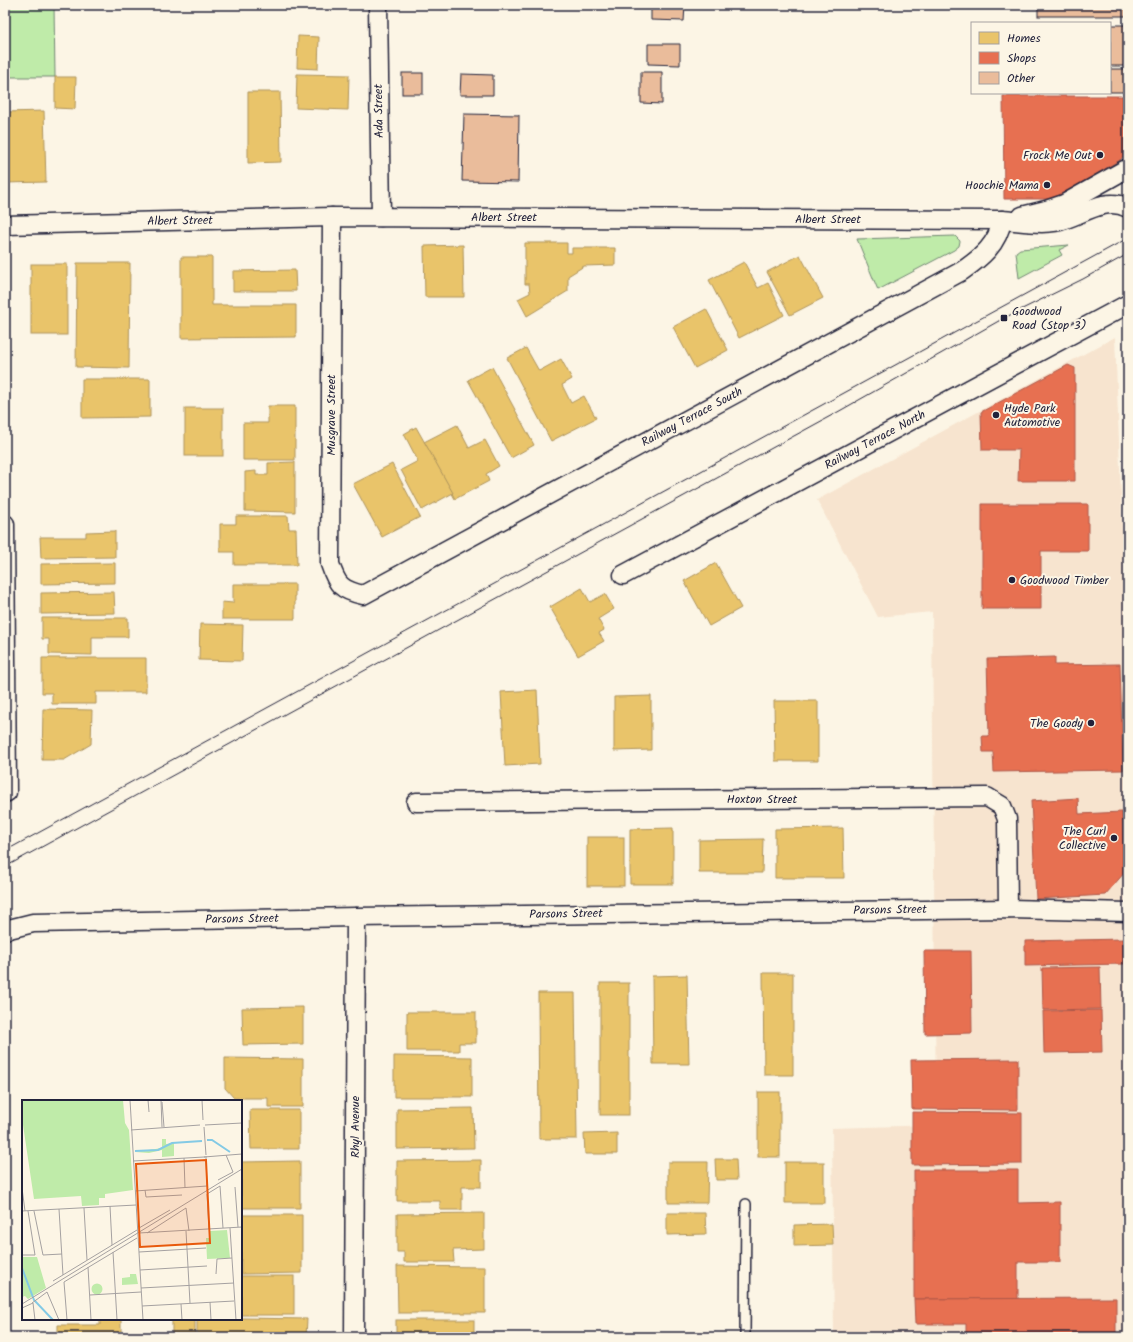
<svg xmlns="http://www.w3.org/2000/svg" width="1133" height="1342" font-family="Kalam,sans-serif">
	<rect width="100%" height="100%" fill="#fcf5e5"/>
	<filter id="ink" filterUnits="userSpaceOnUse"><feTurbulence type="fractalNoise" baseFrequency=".025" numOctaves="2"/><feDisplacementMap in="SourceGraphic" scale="8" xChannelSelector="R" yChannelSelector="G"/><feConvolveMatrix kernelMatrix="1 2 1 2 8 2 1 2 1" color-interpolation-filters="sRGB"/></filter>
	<g filter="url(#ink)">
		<polygon fill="#f7e4cf" points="1115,337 1128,676 1128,1337 834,1337 832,1128 936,1125 932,612 878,617 817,500"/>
		<g fill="#bfeba9" stroke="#708672">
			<polygon points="5,5 54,5 55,77 5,77"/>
			<polygon points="955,236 960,241 959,246 954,250 878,290 857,239"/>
			<polygon points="1069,245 1059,250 1062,255 1019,278 1016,252 1020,249"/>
		</g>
		<g fill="#e9c46a" stroke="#ad935c">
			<polygon points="298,36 319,37 318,69 297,68"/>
			<polygon points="297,74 349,75 348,110 296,108"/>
			<polygon points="55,77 76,77 75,109 55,108"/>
			<polygon points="248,92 280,92 281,162 248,163"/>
			<polygon points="44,111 46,182 5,183 5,112"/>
			<polygon points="525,243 567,243 567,253 572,253 572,248 615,248 615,265 584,266 568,276 568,291 527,316 518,299 530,293 529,284 525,284"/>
			<polygon points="463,245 464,297 425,297 424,246"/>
			<polygon points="800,255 823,298 790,315 767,272"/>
			<polygon points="181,257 212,257 212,305 296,305 296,337 181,338"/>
			<polygon points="744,262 758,288 768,283 784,315 739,338 709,280"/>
			<polygon points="77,263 130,263 129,368 76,367"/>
			<rect x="31" y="264" width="36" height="71"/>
			<polygon points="295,270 296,291 233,291 233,271"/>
			<polygon points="706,309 728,350 695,368 673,327"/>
			<polygon points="526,348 539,371 561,359 572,379 562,385 571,403 584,396 596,418 551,441 507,358"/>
			<polygon points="492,367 534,445 511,458 468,380"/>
			<polygon points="82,379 150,379 150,417 82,418"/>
			<polygon points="268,406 295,406 295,460 243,460 243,423 268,423"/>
			<rect x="185" y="408" width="38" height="48"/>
			<polygon points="457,425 469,448 485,440 499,466 486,474 489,481 455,499 424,442"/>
			<polygon points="416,427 453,493 422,510 401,470 418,461 404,434"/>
			<polygon points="295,462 295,512 245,511 245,472 256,471 256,475 268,475 268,463"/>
			<polygon points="392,464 420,517 382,537 353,484"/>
			<polygon points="236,516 288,516 289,529 296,529 297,565 234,565 234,552 220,552 220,524 236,524"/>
			<polygon points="115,531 115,557 41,558 40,537 86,537 86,532"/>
			<polygon points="115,563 115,583 41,584 41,564"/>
			<polygon points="716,563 741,608 709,626 684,581"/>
			<polygon points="233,584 295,584 295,619 222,619 222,602 233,603"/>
			<polygon points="582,588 590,602 605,594 614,609 598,619 604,630 599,633 604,641 578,656 550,607"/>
			<polygon points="114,592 115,613 41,614 41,593"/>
			<polygon points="42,618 128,618 128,637 92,637 92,655 49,654 49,639 42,639"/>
			<polygon points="200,624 243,625 242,661 199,660"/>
			<polygon points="42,658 146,658 146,692 96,692 96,704 52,704 52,693 42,693"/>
			<polygon points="537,690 540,764 505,766 501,692"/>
			<polygon points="651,696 651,750 614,751 614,697"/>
			<polygon points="774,701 818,701 818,761 775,761"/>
			<polygon points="43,709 92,710 91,744 64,760 42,760"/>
			<polygon points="673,828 673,884 630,884 630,829"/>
			<polygon points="843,828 844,878 775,878 775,829"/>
			<rect x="587" y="837" width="37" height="49"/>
			<polygon points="763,839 762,873 699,873 699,840"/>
			<polygon points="763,973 793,973 793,1075 764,1075"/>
			<polygon points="687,975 689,1064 653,1064 652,976"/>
			<rect x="600" y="983" width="29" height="132"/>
			<polygon points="538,993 575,993 577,1139 539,1139"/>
			<polygon points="303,1007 303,1044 243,1045 242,1008"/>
			<polygon points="407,1012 476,1012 476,1043 459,1043 459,1051 407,1051"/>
			<polygon points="394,1056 472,1057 472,1097 394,1097"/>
			<polygon points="225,1058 303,1059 303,1107 268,1107 268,1098 234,1098 225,1088"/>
			<rect x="758" y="1092" width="22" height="65"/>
			<polygon points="473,1108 474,1148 397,1149 397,1109"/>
			<polygon points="250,1110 299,1110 299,1149 251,1149"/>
			<polygon points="617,1133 617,1154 585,1154 584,1134"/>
			<polygon points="715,1159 736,1159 737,1180 716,1180"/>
			<polygon points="481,1160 481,1187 462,1187 462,1210 440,1210 440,1201 397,1201 397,1161"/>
			<polygon points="300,1161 300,1208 241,1208 241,1162"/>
			<polygon points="668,1162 708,1162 707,1203 668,1203"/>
			<rect x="785" y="1162" width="39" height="41"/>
			<polygon points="484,1213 484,1249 453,1250 454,1262 404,1262 404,1252 397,1252 397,1214"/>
			<polygon points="667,1213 705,1213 706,1234 667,1235"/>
			<polygon points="241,1215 302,1215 302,1273 241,1274"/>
			<polygon points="832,1224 833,1245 794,1246 794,1225"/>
			<polygon points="397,1266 485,1267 485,1313 398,1313"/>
			<rect x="241" y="1276" width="53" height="39"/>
			<polygon points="241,1318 307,1319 306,1337 197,1337 197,1319 241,1319"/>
			<polygon points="100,1319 121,1319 121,1337 58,1337 58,1325 100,1325"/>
			<polygon points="172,1320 195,1321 195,1337 172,1337"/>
			<rect x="396" y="1320" width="78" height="17"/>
		</g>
		<g fill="#e76f51" stroke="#ac584a">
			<polygon points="1003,96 1128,96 1128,151 1120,160 1054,199 1004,199"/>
			<polygon points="1068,365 1075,368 1075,481 1018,481 1019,450 982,450 981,412"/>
			<polygon points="982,504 1088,504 1088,551 1041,551 1041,609 982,609"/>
			<polygon points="1055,657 1055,665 1120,664 1123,770 994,772 993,752 983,752 982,736 989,736 987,659"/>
			<polygon points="1078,798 1079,814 1122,812 1125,872 1105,895 1036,899 1031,801"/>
			<polygon points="1124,939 1124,964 1025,966 1025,941"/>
			<polygon points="924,951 971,951 972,1033 925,1034"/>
			<polygon points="1100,967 1101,1009 1043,1010 1042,968"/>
			<polygon points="1101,1010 1102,1052 1044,1053 1043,1011"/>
			<polygon points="1018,1059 1018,1110 912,1109 911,1060"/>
			<polygon points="912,1112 1022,1113 1022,1164 912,1165"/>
			<polygon points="914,1170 1018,1170 1018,1203 1060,1202 1060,1262 1018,1262 1018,1299 914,1299"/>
			<polygon points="1116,1298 1116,1337 966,1337 966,1324 915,1324 914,1299"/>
		</g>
		<g fill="#eabc9b" stroke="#22223b">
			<polygon points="651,5 685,5 684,21 651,20"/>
			<rect x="1038" y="5" width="90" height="11"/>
			<rect x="1110" y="25" width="18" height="41"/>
			<polygon points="648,44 680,44 680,65 648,64"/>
			<rect x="1110" y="69" width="17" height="23"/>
			<polygon points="641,72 662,72 662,104 641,103"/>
			<rect x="402" y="73" width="21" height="21"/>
			<polygon points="461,74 493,75 493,95 460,95"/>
			<polygon points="464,114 519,115 518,182 462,181"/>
		</g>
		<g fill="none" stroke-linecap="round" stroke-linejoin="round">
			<g stroke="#22223b" stroke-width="12">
				<polyline id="lane" points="745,1337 746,1204"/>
			</g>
			<g stroke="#22223b" stroke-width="21">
				<g id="street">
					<polyline points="378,5 381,217"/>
					<polyline points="1022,216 1046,210 1064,204 1128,168"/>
					<path d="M332,217L330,564C337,585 341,590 363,595L962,271C981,258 998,244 1002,220"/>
					<path d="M5,225L332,217L1002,220C1019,221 1038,225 1055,222C1079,218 1103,195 1128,208"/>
					<polyline points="5,524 7,792 5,793"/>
					<polyline points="623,575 1128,304"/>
					<polyline points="416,802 987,797 1002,806 1007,819 1008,909"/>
					<polyline points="5,930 33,923 356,917 1008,909 1128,912"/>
					<polyline points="354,1337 356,917"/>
				</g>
			</g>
			<use href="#lane" stroke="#fcf5e5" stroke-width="9"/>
			<use href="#street" stroke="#fcf5e5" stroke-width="18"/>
			<g stroke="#22223b" stroke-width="1">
				<polyline points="5,851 1128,238"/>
				<polyline points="5,867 836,413 1004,318 1083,279 1128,254"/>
			</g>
		</g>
	</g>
	<g fill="#22223b" stroke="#fcf5e5" stroke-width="1.5">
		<circle cx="1100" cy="155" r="4"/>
		<circle cx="1047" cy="185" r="4"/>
		<rect x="1000" y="314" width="8" height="8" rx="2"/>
		<circle cx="996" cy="415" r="4"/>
		<circle cx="1012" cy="580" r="4"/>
		<circle cx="1091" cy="723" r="4"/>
		<circle cx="1114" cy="838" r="4"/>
	</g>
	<g text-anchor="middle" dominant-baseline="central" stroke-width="4" stroke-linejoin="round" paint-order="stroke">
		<g font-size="12" fill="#22223b" stroke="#fcf5e5">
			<text transform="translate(379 111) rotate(-91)">Ada Street</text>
			<text x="504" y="217">Albert Street</text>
			<text x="828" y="219">Albert Street</text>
			<text transform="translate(180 221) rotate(-1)">Albert Street</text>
			<text transform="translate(331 415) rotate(-90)">Musgrave Street</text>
			<text transform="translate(692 417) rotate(-28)">Railway Terrace South</text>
			<text transform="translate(875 440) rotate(-28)">Railway Terrace North</text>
			<text x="762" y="799">Hoxton Street</text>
			<text transform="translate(890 910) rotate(-1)">Parsons Street</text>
			<text transform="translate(566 914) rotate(-1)">Parsons Street</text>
			<text transform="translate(242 919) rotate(-1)">Parsons Street</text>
			<text transform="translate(355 1127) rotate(-90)">Rhyl Avenue</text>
		</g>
		<g font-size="12" fill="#22223b" stroke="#fcf5e5" text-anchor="end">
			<text x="1092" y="155">Frock Me Out</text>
			<text x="1039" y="185">Hoochie Mama</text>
			<text x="1012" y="311" text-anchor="start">Goodwood<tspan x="1012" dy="14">Road (Stop 3)</tspan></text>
			<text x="1004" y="408" text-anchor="start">Hyde Park<tspan x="1004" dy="14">Automotive</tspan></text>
			<text x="1020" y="580" text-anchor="start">Goodwood Timber</text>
			<text x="1083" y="723">The Goody</text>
			<text x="1106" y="831">The Curl<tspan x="1106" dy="14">Collective</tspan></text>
		</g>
	</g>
	<g transform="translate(22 1100)">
		<rect width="220" height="220" fill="#fcf5e5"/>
		<path d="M0,0H101L103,23L107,30L111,90L83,94V98H77V105L60,106L59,96L12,99L0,18ZM140,39H144V44L152,43V56L140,57V50L127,53L113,52L140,48ZM205,130L208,158L185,159L184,138H188V131ZM0,157H15L24,188L6,199L3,196L0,197ZM108,174H114L116,184L100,185V178L108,177ZM69.5 189a5.5 5.5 0 1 1 11 0a5.5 5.5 0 1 1-11 0Z" fill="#bfeba9"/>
		<path fill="none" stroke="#84cae5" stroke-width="2" d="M185,40H190L208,52M113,51L136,50L150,43L180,41M0,168L12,200L31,220"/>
		<path fill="none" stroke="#a5a1a1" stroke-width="1" d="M108,0L121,220M126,0L127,12M139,0L140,27M180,0L181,20M140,2L142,27M183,25L220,23M182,27L184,55M109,30L178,25M185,57H182L220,54M162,58L163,88M111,61L182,57M196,80L211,72L204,55M213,87L216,127M0,88L3,111M123,90L124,97L160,95M113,91L185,86L184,58M88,106L90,145M62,108L65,160M37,109L41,175M0,111L114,105M12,111L21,155L40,154M117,128L148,110M208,128L214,220M187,129L185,94L198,86L201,128M164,131L168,203M117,133L220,127M125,133L164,108L167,131M91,152L95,220M117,152L184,148M0,155H13L6,111M66,167L69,220M118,170L185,166M194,174L195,159L210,158M31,181L115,130M119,188L212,183M68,195L119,192M188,202L189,220M10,203L25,192L37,220M0,204L220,69M159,204L160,220M120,206L212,201M0,208L11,203L13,220M45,220L42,182L115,138"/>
		<path fill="#e8590c" fill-opacity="0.15" stroke="#e8590c" stroke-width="2" d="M184,60L188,143L118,147L114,64Z"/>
		<rect width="220" height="220" fill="none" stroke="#22223b" stroke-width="2"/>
	</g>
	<rect width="1133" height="1342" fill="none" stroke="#fcf5e5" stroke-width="20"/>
	<rect x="10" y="10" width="1113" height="1322" fill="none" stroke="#22223b" stroke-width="1.5" filter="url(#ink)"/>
	<rect x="971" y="22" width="140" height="72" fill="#fcf5e5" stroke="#a5a1a1"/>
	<rect x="979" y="32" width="20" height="12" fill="#e9c46a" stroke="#a5a1a1"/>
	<text x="1007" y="42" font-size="12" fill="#22223b">Homes</text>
	<rect x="979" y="52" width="20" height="12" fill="#e76f51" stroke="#a5a1a1"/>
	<text x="1007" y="62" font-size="12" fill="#22223b">Shops</text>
	<rect x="979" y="72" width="20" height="12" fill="#eabc9b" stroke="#a5a1a1"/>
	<text x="1007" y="82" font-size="12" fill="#22223b">Other</text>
</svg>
